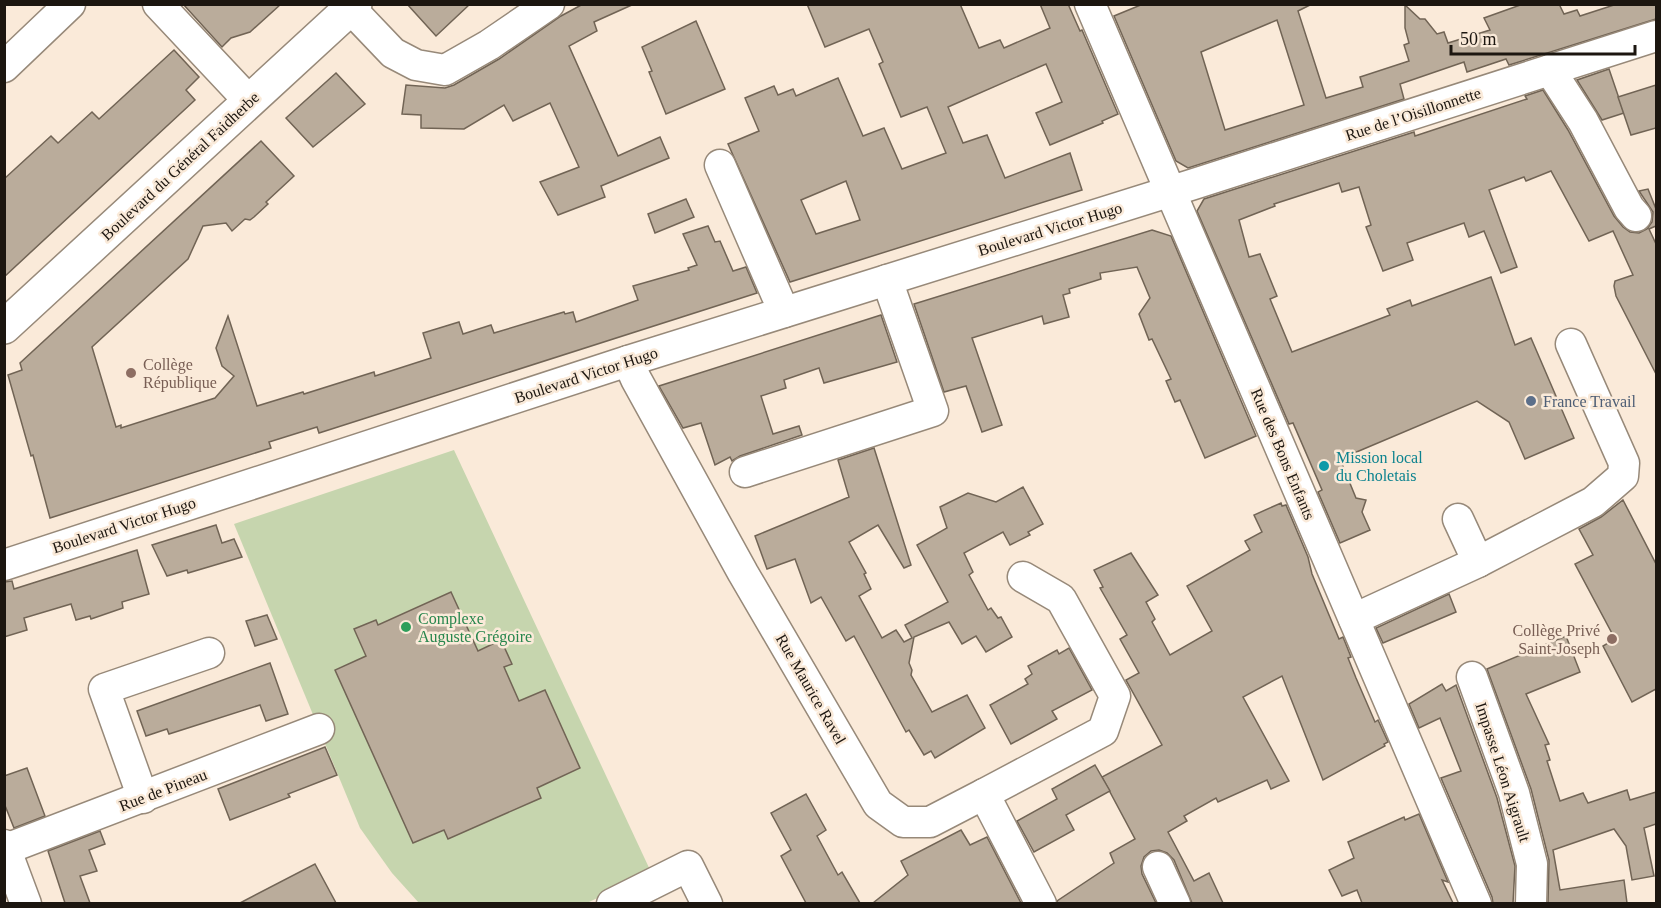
<svg xmlns="http://www.w3.org/2000/svg" width="1661" height="908" font-family="'Times New Roman',serif">
	<rect width="100%" height="100%" fill="#faead9"/>
	<polygon fill="#c6d5ae" points="454,450 651,872 587,903 419,903 392,873 360,828 234,524"/>
	<g fill="#baac9b" stroke="#716455" stroke-width="1.5" fill-rule="evenodd">
		<polygon points="183,4 281,4 250,32 231,38 222,47"/>
		<polygon points="407,4 470,4 436,36"/>
		<polygon points="583,4 634,4 594,22 597,31 569,46 618,156 660,137 669,158 601,186 605,197 558,215 540,182 579,167 550,103 513,121 504,105 464,129 421,128 421,115 402,114 406,85 445,88 454,85 499,59 561,16"/>
		<path d="M807,4H960L979,48L1000,40L1004,48L1050,28L1040,4H1068L1080,31L1082,30L1118,114L1102,121L1103,123L1050,145L1036,113L1062,102L1046,64L948,107L963,143L987,135L1005,178L1070,153L1082,190L790,282L728,144L759,131L745,98L774,86L778,95L793,89L796,96L838,78L863,136L884,128L902,169L946,153L927,107L901,117L879,64L883,62L869,29L825,47ZM846,181L860,220L816,234L801,200Z"/>
		<path d="M1143,4H1312L1298,11L1326,98L1363,87L1360,77L1409,61L1404,45L1409,43L1405,28V5L1420,19H1425L1437,34L1444,32L1448,43L1490,30L1484,18L1523,4H1559L1564,14L1577,10L1580,16L1617,4H1656V19L1509,65L1506,59L1467,72L1464,62L1400,84L1404,99L1188,168L1176,161L1114,16ZM1277,20L1304,105L1225,130L1201,52Z"/>
		<polygon points="696,21 725,89 666,114 649,72 652,71 642,47"/>
		<polygon points="174,50 199,77 186,90 195,100 4,277 4,179 51,136 58,143 92,112 99,119"/>
		<polygon points="1609,69 1624,113 1602,120 1577,80"/>
		<polygon points="336,73 365,104 313,147 286,118"/>
		<polygon points="1656,85 1656,128 1631,135 1618,97"/>
		<polygon points="1543,90 1568,130 1614,216 1623,227 1630,232 1639,233 1647,229 1652,222 1653,212 1639,191 1648,189 1656,209 1656,226 1649,229 1656,244 1656,374 1616,296 1614,286 1615,281 1633,275 1613,231 1589,241 1551,171 1526,181 1524,177 1489,190 1517,267 1501,273 1484,231 1469,237 1464,223 1407,243 1413,260 1383,271 1366,227 1371,225 1359,187 1342,192 1339,183 1274,204 1275,206 1239,220 1249,257 1260,254 1277,296 1270,299 1292,352 1390,315 1387,309 1410,300 1412,306 1491,277 1515,345 1531,338 1574,438 1525,459 1509,422 1477,401 1340,459 1356,498 1366,500 1362,512 1370,530 1340,543 1318,492 1322,490 1293,423 1289,424 1197,211 1204,199 1414,132 1415,136 1527,99 1525,96"/>
		<polygon points="261,141 294,176 266,202 268,204 254,217 250,220 245,219 232,231 226,223 203,226 188,259 92,347 116,427 121,425 121,428 215,398 234,376 222,366 216,348 228,316 257,406 303,392 304,394 374,372 375,376 431,358 423,333 459,322 463,334 491,325 494,333 564,312 565,314 573,312 576,322 638,300 633,286 689,270 688,268 697,265 683,234 708,226 715,242 720,241 733,271 746,267 757,293 319,433 317,427 269,442 271,448 50,518 33,455 31,456 8,375 22,370 20,363"/>
		<polygon points="686,199 694,217 655,233 648,214"/>
		<polygon points="1152,230 1171,236 1256,436 1205,458 1180,400 1175,402 1166,381 1171,379 1152,339 1149,340 1139,314 1150,298 1137,267 1100,273 1101,279 1069,289 1070,293 1063,295 1069,317 1044,324 1042,316 972,338 1002,425 982,432 966,386 944,392 914,304"/>
		<polygon points="881,315 897,362 824,383 819,368 784,380 786,388 761,396 773,434 799,426 802,435 740,456 732,461 730,457 715,465 701,423 683,428 659,386"/>
		<polygon points="874,448 911,565 904,568 878,525 849,542 866,573 864,574 871,589 859,596 882,638 896,630 904,642 912,638 905,625 948,602 917,545 947,528 940,507 968,493 996,502 1023,487 1043,524 1028,532 1030,535 1010,545 1003,532 964,553 973,572 969,575 988,610 991,608 998,618 1001,617 1012,637 986,652 976,636 962,644 949,622 914,637 909,663 912,670 911,675 932,712 967,695 985,728 935,758 931,751 924,755 909,730 906,732 854,636 846,641 821,597 811,603 795,559 767,569 755,536 849,497 838,460"/>
		<polygon points="1623,500 1656,564 1656,689 1632,702 1603,646 1615,639 1575,564 1593,555 1579,529 1601,517"/>
		<polygon points="1281,503 1282,506 1286,505 1308,557 1312,574 1339,639 1343,637 1351,657 1348,658 1356,678 1375,722 1378,720 1388,742 1384,744 1385,746 1323,780 1282,676 1243,697 1289,781 1271,789 1267,780 1218,802 1216,798 1184,816 1187,821 1168,832 1194,881 1209,873 1223,903 1192,903 1174,860 1167,853 1159,850 1151,851 1144,857 1141,866 1142,874 1156,903 1058,903 1057,901 1114,863 1110,853 1135,839 1102,777 1162,745 1126,680 1139,673 1120,639 1127,635 1100,588 1103,587 1094,570 1131,553 1158,595 1146,602 1155,619 1152,622 1170,655 1212,631 1187,586 1250,550 1245,541 1262,532 1254,515"/>
		<polygon points="216,525 222,543 234,539 242,557 188,573 187,570 167,576 152,545"/>
		<polygon points="137,550 149,594 122,602 123,608 91,619 90,616 76,620 71,604 24,618 27,630 4,637 4,582 12,581 14,589"/>
		<polygon points="451,592 478,651 501,640 512,664 504,667 519,701 545,690 580,768 537,788 541,798 448,839 444,830 413,843 335,670 366,656 354,629 376,620 378,625"/>
		<polygon points="1449,594 1456,612 1383,643 1376,628"/>
		<polygon points="267,615 277,639 255,646 246,621"/>
		<polygon points="1566,636 1580,672 1526,694 1549,744 1545,745 1550,760 1547,761 1560,801 1583,793 1588,803 1627,790 1630,800 1656,792 1656,824 1644,828 1654,876 1632,880 1626,846 1614,829 1553,850 1560,890 1624,880 1627,903 1548,903 1549,860 1531,789 1487,669"/>
		<polygon points="1069,648 1092,690 1052,711 1057,719 1011,744 990,705 1028,684 1025,679 1032,674 1028,666 1057,650 1059,654"/>
		<polygon points="270,663 288,714 266,721 260,705 169,734 167,729 146,736 137,711"/>
		<polygon points="1442,684 1446,691 1456,685 1497,798 1515,866 1513,903 1493,903 1492,897 1441,778 1461,771 1440,718 1419,728 1409,704"/>
		<polygon points="325,747 337,775 288,794 290,797 230,820 218,789"/>
		<polygon points="1095,765 1110,791 1066,815 1074,830 1034,852 1017,821 1057,799 1052,789"/>
		<polygon points="27,768 45,816 14,828 4,803 4,776"/>
		<polygon points="806,794 826,830 817,836 838,875 842,872 860,903 806,903 781,856 791,850 771,813"/>
		<polygon points="1419,814 1448,882 1442,880 1453,903 1362,903 1357,890 1342,896 1329,870 1354,858 1348,842 1404,817 1405,820"/>
		<polygon points="961,830 970,845 987,837 1021,903 873,903 908,875 901,861"/>
		<polygon points="100,831 105,844 89,850 97,871 80,876 90,903 65,903 48,851"/>
		<polygon points="315,864 336,903 240,903"/>
	</g>
	<g fill="none" stroke-linecap="round" stroke-linejoin="round">
		<g stroke="#978979" stroke-width="33">
			<g id="minor">
				<polyline points="158,4 250,102"/>
				<polyline points="1090,4 1476,904"/>
				<polyline points="351,9 393,53 416,65 445,70 489,45 549,4"/>
				<polyline points="4,67 70,4"/>
				<polyline points="1550,70 1583,121 1629,208 1636,216"/>
				<polyline points="720,165 784,312"/>
				<polyline points="628,361 636,379 743,573 878,804 903,822 930,822 984,794 1041,904"/>
				<polyline points="745,472 933,411 887,280"/>
				<polyline points="1458,519 1478,562"/>
				<polyline points="4,565 628,361 1194,184 1656,36"/>
				<polyline points="1354,619 1478,562 1593,502 1623,476 1624,463 1571,344"/>
				<polyline points="1472,677 1514,793 1532,864 1531,904"/>
				<polyline points="984,794 1103,731 1115,696 1061,599 1023,577"/>
				<polyline points="143,798 104,689 209,653"/>
				<polyline points="4,845 26,904"/>
				<polyline points="6,849 319,729"/>
				<polyline points="1158,867 1175,904"/>
				<polyline points="612,904 688,866 707,904"/>
			</g>
		</g>
		<g stroke="#978979" stroke-width="36">
			<polyline id="major" points="4,327 355,4"/>
		</g>
		<use href="#minor" stroke="#fff" stroke-width="30"/>
		<use href="#major" stroke="#fff" stroke-width="33"/>
	</g>
	<g fill="#8d6e63" stroke="#faead9" stroke-width="2">
		<circle cx="131" cy="373" r="6"/>
		<circle cx="1612" cy="639" r="6"/>
	</g>
	<circle fill="#5c6f8a" stroke="#faead9" stroke-width="2" cx="1531" cy="401" r="6"/>
	<circle fill="#0f9aa8" stroke="#faead9" stroke-width="2" cx="1324" cy="466" r="6"/>
	<circle fill="#2e9e5b" stroke="#faead9" stroke-width="2" cx="406" cy="627" r="6"/>
	<g text-anchor="middle" dominant-baseline="central" stroke-width="5" stroke-linejoin="round" paint-order="stroke">
		<g font-size="16" fill="#1c1610" stroke="#faead9">
			<text transform="translate(1413 114) rotate(-18)">Rue de l’Oisillonnette</text>
			<text transform="translate(180 166) rotate(-43)">Boulevard du Général Faidherbe</text>
			<text transform="translate(1050 229) rotate(-17)">Boulevard Victor Hugo</text>
			<text transform="translate(586 375) rotate(-18)">Boulevard Victor Hugo</text>
			<text transform="translate(1283 454) rotate(67)">Rue des Bons Enfants</text>
			<text transform="translate(124 525) rotate(-18)">Boulevard Victor Hugo</text>
			<text transform="translate(811 689) rotate(60)">Rue Maurice Ravel</text>
			<text transform="translate(1503 772) rotate(72)">Impasse Léon Aigrault</text>
			<text transform="translate(163 790) rotate(-21)">Rue de Pineau</text>
		</g>
		<g font-size="16" fill="#785e54" stroke="#faead9" text-anchor="start">
			<text x="143" y="364">Collège<tspan x="143" dy="18">République</tspan></text>
			<text x="1600" y="630" text-anchor="end">Collège Privé<tspan x="1600" dy="18">Saint-Joseph</tspan></text>
		</g>
		<g font-size="16" fill="#4e5e75" stroke="#faead9" text-anchor="start">
			<text x="1543" y="401">France Travail</text>
		</g>
		<g font-size="16" fill="#0d838f" stroke="#faead9" text-anchor="start">
			<text x="1336" y="457">Mission local<tspan x="1336" dy="18">du Choletais</tspan></text>
		</g>
		<g font-size="16" fill="#27864d" stroke="#faead9" text-anchor="start">
			<text x="418" y="618">Complexe<tspan x="418" dy="18">Auguste Grégoire</tspan></text>
		</g>
	</g>
	<rect width="1661" height="908" fill="none" stroke="#1c1610" stroke-width="12"/>
	<path d="M1451 45v9h184v-9" fill="none" stroke="#1c1610" stroke-width="3"/>
	<text x="1460" y="45" font-size="18" fill="#1c1610" stroke="#faead9" stroke-width="4.5" paint-order="stroke">50 m</text>
</svg>
